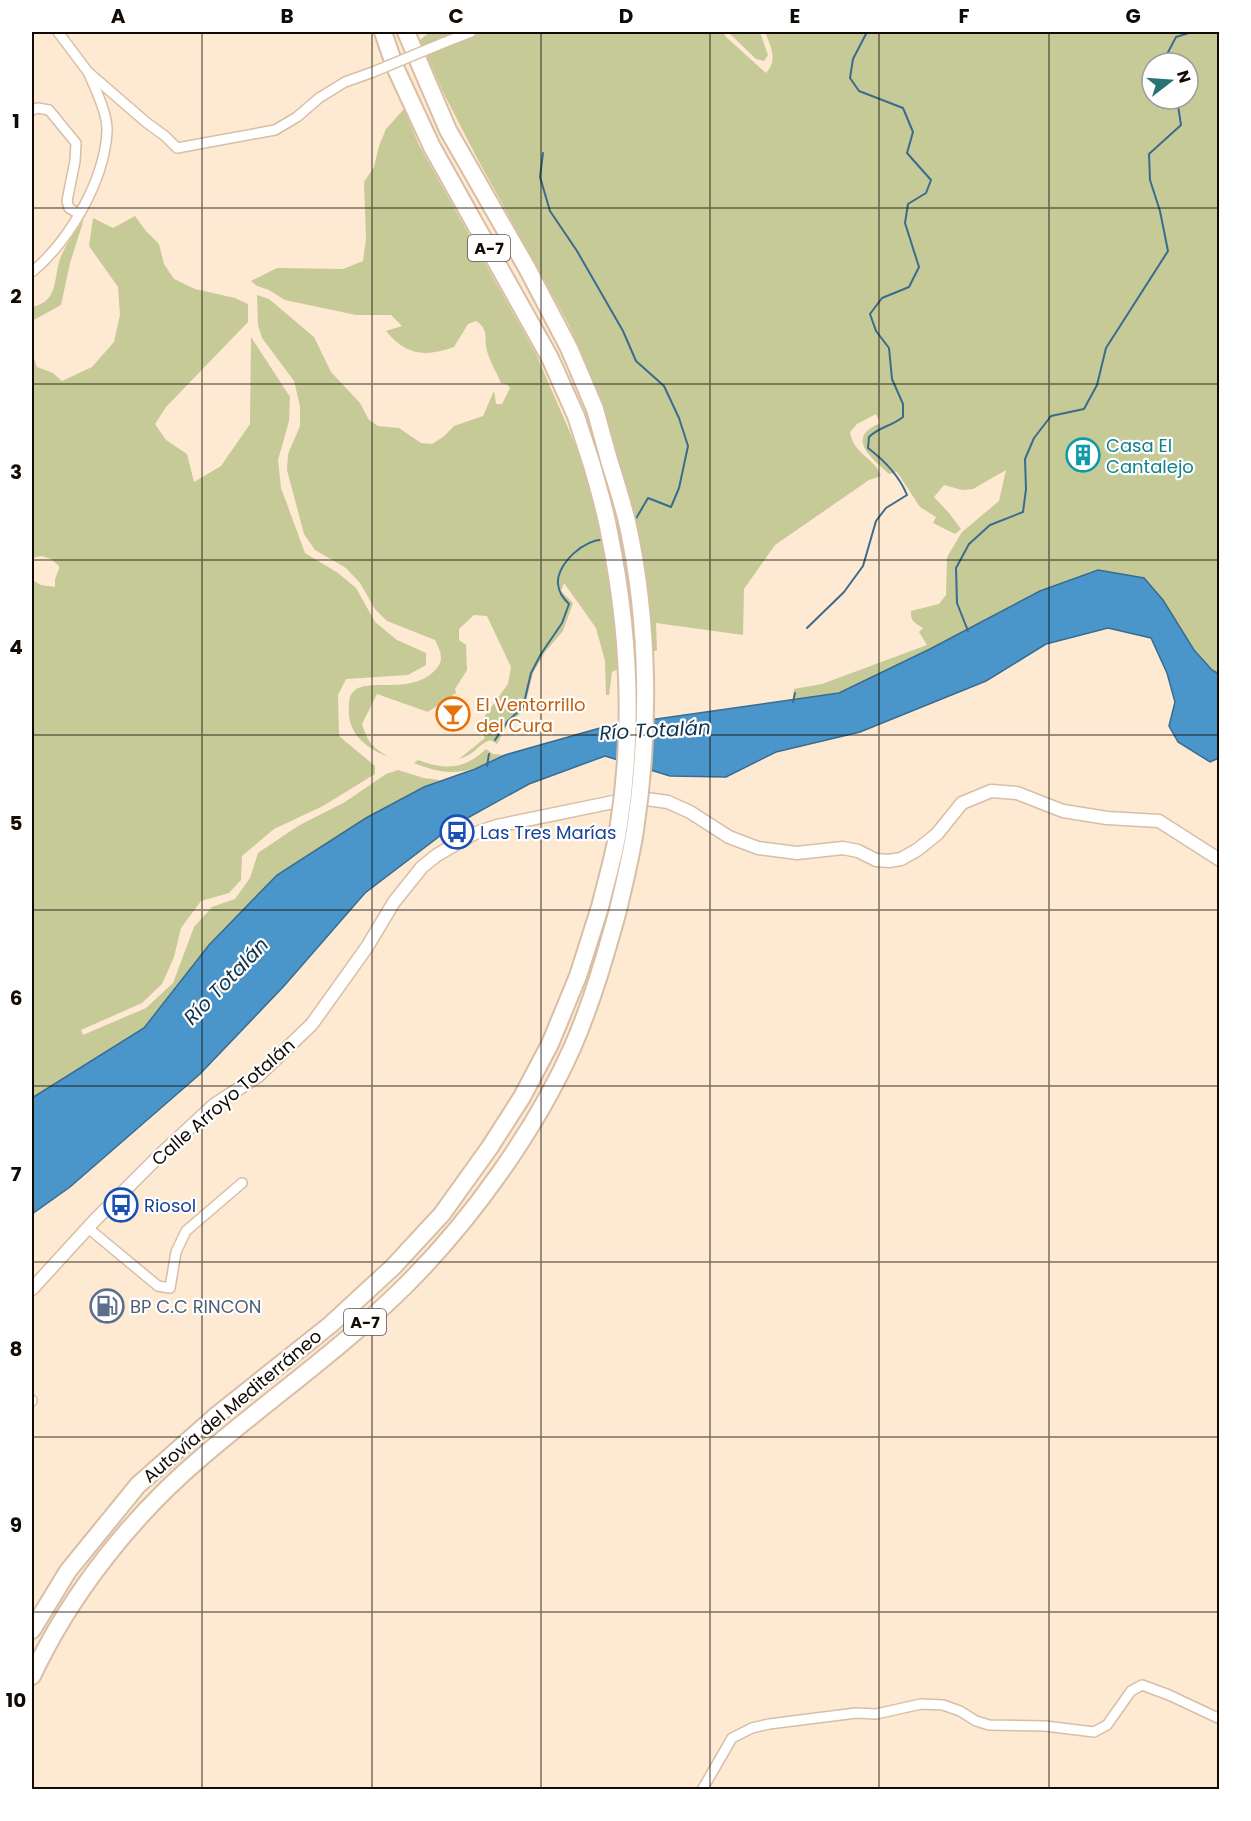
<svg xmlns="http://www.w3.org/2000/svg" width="1251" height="1821" font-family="Poppins,sans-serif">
	<rect width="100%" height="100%" fill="#fee9d3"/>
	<g fill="#c6ca96" fill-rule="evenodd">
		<path d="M430,32H460L445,47L483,32H723L726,37L766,73C778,60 771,47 765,32H1219V674C1194,660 1179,625 1163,600L1040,591L930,649L839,693L793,700L794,689L822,684L927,645L919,632L923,628C915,623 910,621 911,611L939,604L946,595L947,557L962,532L999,501L1006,470L973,489L962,490L944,485L934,497L949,513L961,529L955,534L933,523L936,517L920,507L897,472L889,474C880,465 852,446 867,431C870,428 876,425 880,423L876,414L857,424L850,432C854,455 874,457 881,476L869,480L775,545L744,589L743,635L656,623L657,650L612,672L609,695H606L605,661L596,628L564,583L561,591L573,603L563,631L545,652L533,673L524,710L507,726L497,744L490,740C476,746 476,754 459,759L485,738L481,731L487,721L484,717L508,684L511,667L487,616L474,615L459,629V640L466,645L467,670L455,689L456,693L428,712L377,694L362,724C368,743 372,747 389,757C367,749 347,734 349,708C349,702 349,695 354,691C369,677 413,696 436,669C445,660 440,650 435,640L387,621L375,609L360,583L346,568L315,550L304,534L287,470L288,454L300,426V406L294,381L262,338L258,325L257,295L269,299L314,337L331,372L360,403L369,420L378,426L399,428L421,443L432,444L443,437L454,426L483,416L494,391L496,404H502L510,388L507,384L501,383C497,373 490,362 487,351C484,338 489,329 476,321L468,324L454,347C426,357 406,356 386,331L402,326L391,315H356L285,300L269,290L257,286L251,281L277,268L343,269L363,261L366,239L364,182L374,167L379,146L386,129L404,109L419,145L536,354L585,467L617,458L600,399L569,325L478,160L443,92L420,40ZM1152,63H1188V99H1152Z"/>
		<polygon points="728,32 760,32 768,55 764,61 756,59"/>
		<polygon points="135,216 146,231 159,244 164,264 174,279 195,289 235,298 248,304 248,322 166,407 155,424 166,440 187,454 194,482 221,466 250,424 251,337 290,397 289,421 278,460 281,488 305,553 338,573 356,588 375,622 397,640 426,653 426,665 408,675 346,679 338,695 339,736 375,766 375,774 323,806 274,829 242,856 241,880 229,893 201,901 181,928 174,957 162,984 142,1003 81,1030 83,1035 146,1008 173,983 194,927 212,907 235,899 250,878 258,853 298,826 345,802 386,774 398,770 424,778 440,780 366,818 277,875 209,945 144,1028 32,1098 32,580 41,585 55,587 55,579 59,569 59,566 51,559 42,556 32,558 32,353 37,367 53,373 62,381 92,367 114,342 120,315 118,287 89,246 93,218 113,228"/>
		<path d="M84,219L70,263L61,305L32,321V307C59,301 53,280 60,259C65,245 76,231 84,219Z"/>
		<path d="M486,749L493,754L505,755C469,772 453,779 414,763L418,760C445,770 464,770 486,749Z"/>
	</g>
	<polygon fill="#4a96cb" stroke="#396c8f" stroke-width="1.5" points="1098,570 1144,578 1163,600 1194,650 1212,670 1219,674 1219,758 1210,762 1178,742 1169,726 1175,702 1167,673 1151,638 1108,628 1046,644 986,681 860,732 776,752 726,777 670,776 605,756 529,784 453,826 365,893 284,986 200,1074 70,1187 32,1214 32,1098 144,1028 209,945 277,875 366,818 424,787 475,769 505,755 607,726 839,693 930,649 1040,591"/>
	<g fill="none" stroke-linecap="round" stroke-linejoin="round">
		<g stroke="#396c8f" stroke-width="2">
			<polyline points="1165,63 1164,60 1176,37 1192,32"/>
			<polyline points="543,153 540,177 550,211 577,251 623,331 636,361 664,386 679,418 688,446 679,488 671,507 648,498 634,522"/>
			<path d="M807,628L844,592L863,566L876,521L886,508L907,495C899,475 885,461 868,448L869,437C879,427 892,426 903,417V404L892,379L889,348L876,331L870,314L882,298L909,287L919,267L905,223L908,204L926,193L931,180L907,153L913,132L903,108L859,91L850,78L853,59L867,32"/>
			<polyline points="968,631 957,603 956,568 969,544 990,525 1023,512 1026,489 1025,459 1034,438 1051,416 1084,409 1097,385 1106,348 1168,251 1160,211 1150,180 1149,154 1181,125 1177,99"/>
			<polyline points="793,702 795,693"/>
			<path d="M495,740L507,722L523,707L531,673L541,654L562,623L569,604C563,598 559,593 558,584C556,564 586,537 605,540"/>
			<polyline points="487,766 489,754"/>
		</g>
		<g stroke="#d8bea4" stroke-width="12">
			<g id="street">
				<polyline points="58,32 88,72 147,123 165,136 177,148 275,130 297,117 319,98 345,82 373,72"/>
				<polyline points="443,43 471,32"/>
				<polyline points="32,110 38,108 49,110 76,143 75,161 67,201 69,208 79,214"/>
				<path d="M32,272C69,241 104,182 107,132C108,115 96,90 89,74"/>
				<polyline points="88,1228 158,1286 170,1288 176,1252 186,1231 242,1183"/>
				<polyline points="32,1401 32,1400"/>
				<polyline points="702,1790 732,1738 752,1728 769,1724 856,1713 876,1714 921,1704 943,1705 960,1711 976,1721 989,1725 1045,1726 1094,1732 1107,1725 1131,1691 1142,1685 1169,1695 1220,1719"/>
			</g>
		</g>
		<g stroke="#d8bea4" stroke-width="15">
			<polyline id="secondary" points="32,1289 95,1220 159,1156 214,1105 258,1076 312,1024 367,947 394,902 422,867 437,855 473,834 497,826 628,799 647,799 668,802 690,812 729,837 758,848 797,853 843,848 858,851 876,860 889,861 901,859 917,850 937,834 962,803 991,791 1017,793 1063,811 1107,818 1159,821 1220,860"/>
		</g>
		<g stroke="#d8bea4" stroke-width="20">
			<g id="highway">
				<polyline points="383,32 395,67 432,147 550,358 576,416 592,465"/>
				<polyline points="406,32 448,130 527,268 569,348 595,409 609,460"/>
				<polyline points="32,1630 68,1571 138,1485 217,1415 330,1325 393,1267 442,1214 490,1147 522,1097 550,1044 578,976 600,907"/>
				<path d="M32,1676C71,1593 133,1515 203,1456C271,1398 344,1347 407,1284C471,1220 536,1130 573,1046C592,1002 605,957 618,910"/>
			</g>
		</g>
		<use href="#street" stroke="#fff" stroke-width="9"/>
		<use href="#secondary" stroke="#fff" stroke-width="12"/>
		<use href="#highway" stroke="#fff" stroke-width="16"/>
		<g stroke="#d8bea4" stroke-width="12" stroke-linecap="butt">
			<polyline id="street-bridge" points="373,72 443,43"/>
		</g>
		<g stroke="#d8bea4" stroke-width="20" stroke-linecap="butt">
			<g id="highway-bridge">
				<path d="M609,460C616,482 623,504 628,526C649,623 650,732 635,830C631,857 624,884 618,910"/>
				<path d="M592,465C598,487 605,509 609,532C629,629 634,732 618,831C614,856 606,882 600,907"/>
			</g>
		</g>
		<use href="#street-bridge" stroke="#fff" stroke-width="9"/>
		<use href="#highway-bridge" stroke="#fff" stroke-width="16"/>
	</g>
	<path fill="none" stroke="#120a03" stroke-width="1.5" stroke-opacity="0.55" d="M202,32V1790M372,32V1790M541,32V1790M710,32V1790M879,32V1790M1049,32V1790M32,208H1220M32,384H1220M32,560H1220M32,735H1220M32,910H1220M32,1086H1220M32,1262H1220M32,1437H1220M32,1612H1220"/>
	<defs>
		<g id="building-ring" transform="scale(1.725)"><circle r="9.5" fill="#fff" stroke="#0f9aa8" stroke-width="1.5"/><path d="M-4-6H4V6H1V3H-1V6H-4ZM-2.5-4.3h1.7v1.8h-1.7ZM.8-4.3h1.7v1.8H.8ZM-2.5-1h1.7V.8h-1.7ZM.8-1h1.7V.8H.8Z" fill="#0f9aa8"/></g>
		<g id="bar-ring" transform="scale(1.725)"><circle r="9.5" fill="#fff" stroke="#e8710a" stroke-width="1.5"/><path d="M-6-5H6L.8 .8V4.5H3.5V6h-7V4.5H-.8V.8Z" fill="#e8710a"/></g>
		<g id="bus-ring" transform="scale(1.725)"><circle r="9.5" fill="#fff" stroke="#1a4fb4" stroke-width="1.5"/><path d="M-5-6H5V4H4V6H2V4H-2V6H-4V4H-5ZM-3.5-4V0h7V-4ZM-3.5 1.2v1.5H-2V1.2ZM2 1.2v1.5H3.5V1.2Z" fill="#1a4fb4"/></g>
		<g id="fuel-ring" transform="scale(1.725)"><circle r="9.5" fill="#fff" stroke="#5c6f8a" stroke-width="1.5"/><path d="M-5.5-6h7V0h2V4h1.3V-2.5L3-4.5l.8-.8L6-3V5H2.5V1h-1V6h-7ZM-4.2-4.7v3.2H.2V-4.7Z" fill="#5c6f8a"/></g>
	</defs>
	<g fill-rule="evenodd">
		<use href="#building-ring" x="1083" y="455"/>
		<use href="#bar-ring" x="453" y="714"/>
		<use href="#bus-ring" x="457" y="832"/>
		<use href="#bus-ring" x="121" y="1205"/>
		<use href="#fuel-ring" x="107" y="1306"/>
	</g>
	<g text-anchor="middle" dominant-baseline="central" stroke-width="4.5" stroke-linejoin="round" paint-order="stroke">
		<g fill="#fff" stroke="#59544f" stroke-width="1.5">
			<rect x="468" y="235" width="42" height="26" rx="4.5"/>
			<rect x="344" y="1309" width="42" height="26" rx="4.5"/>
		</g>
		<g font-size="16" font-weight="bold" fill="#120a03">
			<text x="489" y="248">A-7</text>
			<text x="365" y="1322">A-7</text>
		</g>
		<g font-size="18" fill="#0d838f" stroke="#fff" text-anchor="start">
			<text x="1106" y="445">Casa El<tspan x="1106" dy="21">Cantalejo</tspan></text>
		</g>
		<g font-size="18" fill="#c56008" stroke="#fff" text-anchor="start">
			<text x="476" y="704">El Ventorrillo<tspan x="476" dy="21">del Cura</tspan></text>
		</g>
		<g font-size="18" fill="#164399" stroke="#fff" text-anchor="start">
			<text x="480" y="832">Las Tres Marías</text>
			<text x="144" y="1205">Riosol</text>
		</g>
		<g font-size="18" fill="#120a03" stroke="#fff">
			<text transform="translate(223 1102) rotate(-41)">Calle Arroyo Totalán</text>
			<text transform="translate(232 1406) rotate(-40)">Autovía del Mediterráneo</text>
		</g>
		<g font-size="18" fill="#4e5e75" stroke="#fff" text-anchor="start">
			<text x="130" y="1306">BP C.C RINCON</text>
		</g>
		<g font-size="20" font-style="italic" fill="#13334a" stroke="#fff">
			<text transform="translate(655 730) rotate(-3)">Río Totalán</text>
			<text transform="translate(226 981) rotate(-46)">Río Totalán</text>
		</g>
	</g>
	<rect width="1251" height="1821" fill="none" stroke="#ffffff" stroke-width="66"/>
	<g transform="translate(1170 81) rotate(73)"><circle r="28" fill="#ffffff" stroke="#a09d9a" stroke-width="1.5"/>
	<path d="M0-4.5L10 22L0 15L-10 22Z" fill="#287274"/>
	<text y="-9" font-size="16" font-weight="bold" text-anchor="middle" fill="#120a03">N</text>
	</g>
	<rect x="33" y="33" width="1185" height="1755" fill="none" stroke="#120a03" stroke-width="2"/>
	<g font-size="20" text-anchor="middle" font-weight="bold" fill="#120a03">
		<text x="118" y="23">A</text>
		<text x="287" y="23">B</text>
		<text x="456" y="23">C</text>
		<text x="626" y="23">D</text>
		<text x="795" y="23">E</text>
		<text x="964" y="23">F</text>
		<text x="1133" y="23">G</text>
		<text x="16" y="128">1</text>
		<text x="16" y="303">2</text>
		<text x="16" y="479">3</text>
		<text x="16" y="654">4</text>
		<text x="16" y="830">5</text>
		<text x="16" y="1005">6</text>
		<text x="16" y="1181">7</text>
		<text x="16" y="1356">8</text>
		<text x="16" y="1532">9</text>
		<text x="16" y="1707">10</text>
	</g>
</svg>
